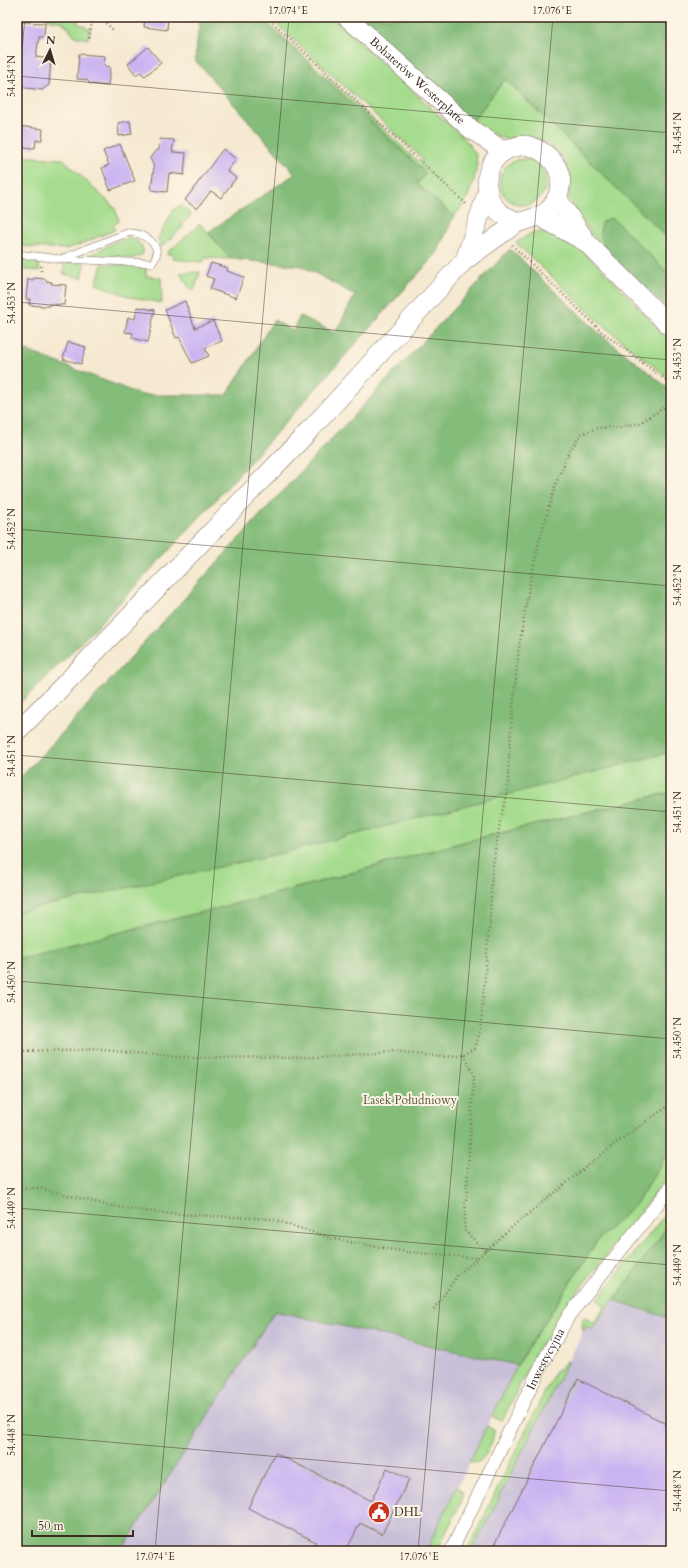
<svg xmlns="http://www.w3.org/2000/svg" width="688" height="1568" font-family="Cardo,serif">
	<rect width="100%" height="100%" fill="#fcf5e5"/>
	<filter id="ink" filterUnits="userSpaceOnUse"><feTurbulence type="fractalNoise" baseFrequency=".025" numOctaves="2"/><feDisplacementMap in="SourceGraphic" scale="8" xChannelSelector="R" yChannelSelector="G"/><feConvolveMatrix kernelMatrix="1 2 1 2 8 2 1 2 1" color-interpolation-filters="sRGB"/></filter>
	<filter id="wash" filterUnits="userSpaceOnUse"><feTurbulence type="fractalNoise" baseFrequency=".012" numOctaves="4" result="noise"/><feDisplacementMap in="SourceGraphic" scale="16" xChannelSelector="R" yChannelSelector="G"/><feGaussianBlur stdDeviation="0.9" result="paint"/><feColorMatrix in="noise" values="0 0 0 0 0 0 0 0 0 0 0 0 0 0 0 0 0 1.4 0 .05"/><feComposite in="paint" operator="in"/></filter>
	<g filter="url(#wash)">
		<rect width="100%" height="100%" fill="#f6e9d1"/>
		<g fill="#c8bfd8">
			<polygon points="614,1300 671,1319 671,1551 472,1551 586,1326 592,1329"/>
			<polygon points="275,1311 517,1365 426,1551 119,1551"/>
		</g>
		<g fill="#a5dc8e" stroke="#708356">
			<polygon points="46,17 79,17 77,23 85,26 85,27 90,29 88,39 75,36 63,22 46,19"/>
			<polygon points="259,17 262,17 420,163 423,159 269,17 332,17 467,141 476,155 477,165 474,180 465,203 454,216 417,184 426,173"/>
			<path d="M505,79L671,241V276L615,220L607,251L591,234L568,197C574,164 557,140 523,136C517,136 509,139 505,139C499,138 478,125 472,122Z"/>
			<polygon points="17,156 63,159 115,208 119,221 113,226 115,230 76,246 65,249 17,246"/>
			<circle cx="523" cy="182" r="23"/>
			<polygon points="182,205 191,215 182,224 184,226 161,247 158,238 174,209"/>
			<polygon points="200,224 231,259 205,258 203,262 172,259 173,254 166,254"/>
			<polygon points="533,232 545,232 563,237 581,249 611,278 671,342 671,380 605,327 516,243"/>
			<path d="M128,238C137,239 144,245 143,254C132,263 102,257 88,256L115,242Z"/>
			<polygon points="40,259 39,271 18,269 19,260"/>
			<polygon points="65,262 85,263 82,278 63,274"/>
			<polygon points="102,264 146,267 146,276 161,278 162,303 130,297 96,284"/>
			<polygon points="200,272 195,288 191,291 180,273"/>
			<polygon points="671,752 671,792 463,842 275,894 17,958 17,910"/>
			<polygon points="671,1148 671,1173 578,1291 543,1344 540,1344 504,1417 501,1420 492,1417 517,1365 597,1241 636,1204"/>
			<path d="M671,1207V1223L592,1329L586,1326L583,1332C582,1327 581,1322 584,1317L594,1323L605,1306L597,1300Z"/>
			<polygon points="567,1361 568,1361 472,1551 467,1551 554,1373"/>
			<path d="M487,1426L494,1430C495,1436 487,1456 481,1460C478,1463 473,1463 469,1463Z"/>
			<polygon points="457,1486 462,1491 463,1498 437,1551 426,1551"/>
		</g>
		<g fill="#84bc79" stroke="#60734c">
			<path d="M200,17H259L426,173L417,184L454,216L437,253C299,406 165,563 17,706V347L142,395H227L274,320L293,331L300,316L335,333L355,295L302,266L231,259L208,232L295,174L195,60Z"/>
			<polygon points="355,17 671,17 671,241 505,79 472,122"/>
			<polygon points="608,218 615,220 671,276 671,312 607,251 600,236 601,223"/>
			<polygon points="510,249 599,333 671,390 671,752 291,851 17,912 17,781 53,743 264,511"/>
			<polygon points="671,792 671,1148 636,1204 597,1241 517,1365 275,1311 121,1551 17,1551 17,958 275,894 463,842"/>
			<polygon points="671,1222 671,1319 614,1300"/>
		</g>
		<g id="blocks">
			<g fill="#c9b4f2">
				<polygon points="145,17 168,17 167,30 144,27"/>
				<polygon points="19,22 45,23 44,37 39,37 36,57 51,59 49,85 42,90 19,87 21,66 17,66 20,34 18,34"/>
				<polygon points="148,47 161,63 145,76 140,72 136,75 128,64"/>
				<polygon points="79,54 105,56 104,66 110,67 108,86 90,84 87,80 77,79"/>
				<polygon points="130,121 132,134 119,136 118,123"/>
				<polygon points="17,126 43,129 42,140 36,140 35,148 17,147"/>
				<polygon points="160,139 174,140 172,152 186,153 184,175 169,173 167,192 151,190 154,167 150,158 156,150 159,150"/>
				<polygon points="120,144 135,181 110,190 102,168 109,165 103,151"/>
				<polygon points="223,149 236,159 227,171 236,178 221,198 211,191 197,209 185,200"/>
				<polygon points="211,263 228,268 227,271 244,277 236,298 210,289 214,279 206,276"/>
				<polygon points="34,278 46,279 46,281 52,282 51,284 66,285 64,305 50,304 49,306 42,306 29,305 30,299 26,299 28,279 33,280"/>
				<polygon points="185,301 195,328 213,321 222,341 205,348 209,356 192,363 179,337 176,338 165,310"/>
				<polygon points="137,307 155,310 148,342 132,338 133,333 125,332 128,317 135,319"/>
				<polygon points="68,342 86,347 81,364 63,359"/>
				<polygon points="578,1379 671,1426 671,1551 491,1551"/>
				<polygon points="275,1453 371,1501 387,1468 409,1479 382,1534 360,1523 346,1551 312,1551 316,1542 248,1508"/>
			</g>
		</g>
	</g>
	<g filter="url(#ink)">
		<use href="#blocks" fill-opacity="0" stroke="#7c6d5d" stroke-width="1"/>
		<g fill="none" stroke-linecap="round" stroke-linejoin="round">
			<g stroke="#7c6d5d" stroke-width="8">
				<path id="service" d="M17,254L61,259L152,263C167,246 142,231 127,233L61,259"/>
			</g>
			<g stroke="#7c6d5d" stroke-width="14">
				<g id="minor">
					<path id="s1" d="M451,1551L542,1364L569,1315L671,1187"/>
				</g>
			</g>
			<g stroke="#7c6d5d" stroke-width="20">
				<g id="secondary">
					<path id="s2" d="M347,17L471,129L503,151"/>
					<path d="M526,145C556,153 572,180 551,207C546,214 538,217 530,219C527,220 522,222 519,222C515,222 511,218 507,217C482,205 480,167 503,152C510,147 518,146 526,145Z"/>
					<polyline points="557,198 587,243 671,327"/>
					<polyline points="539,216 584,241"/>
					<polyline points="465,260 487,193"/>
					<polyline points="17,731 54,695 310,430 465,260 518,222"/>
				</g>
			</g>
			<g stroke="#7c6d5d" stroke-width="2.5" stroke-dasharray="1 3" stroke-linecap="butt">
				<polyline points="101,17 114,31"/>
				<polyline points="267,17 466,204"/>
				<polyline points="89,38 93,17"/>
				<polyline points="512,245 601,331 671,384"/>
				<polyline points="41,271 41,265"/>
				<polyline points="17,1052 102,1050 177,1057 302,1058 392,1052 445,1057 463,1054 475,1048 480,1031 490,920 492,870 500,822 507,795 511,729 519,647 529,587 539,542 556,483 569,452 581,434 597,428 620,427 640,423 671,403"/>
				<polyline points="463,1054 474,1074 464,1230 486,1251"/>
				<polyline points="17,1189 39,1188 111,1206 160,1213 271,1219 334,1239 407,1252 478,1258"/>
				<polyline points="434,1309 457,1276 518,1222 616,1143 671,1104"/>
			</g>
			<use href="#service" stroke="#fff" stroke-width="7"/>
			<use href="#minor" stroke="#fff" stroke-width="13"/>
			<use href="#secondary" stroke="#fff" stroke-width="19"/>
		</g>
	</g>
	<path fill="none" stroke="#3b2a1e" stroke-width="1" stroke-opacity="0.45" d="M17,76L671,133M17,108L25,17M17,302L671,360M17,529L671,586M17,755L671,812M17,981L671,1039M17,1208L671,1265M17,1434L671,1491M155,1551L289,17M418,1551L553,17"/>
	<defs>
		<g id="civic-disc" transform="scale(1.15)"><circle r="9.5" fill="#c8321e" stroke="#fcf5e5"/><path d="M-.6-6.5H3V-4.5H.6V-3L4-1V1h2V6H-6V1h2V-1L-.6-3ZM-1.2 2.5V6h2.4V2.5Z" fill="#fff"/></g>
	</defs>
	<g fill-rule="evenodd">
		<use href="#civic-disc" x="379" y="1512"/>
	</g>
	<g text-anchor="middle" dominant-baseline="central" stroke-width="4" stroke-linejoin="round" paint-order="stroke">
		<g font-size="12" fill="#3b2a1e" stroke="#fcf5e5">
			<text stroke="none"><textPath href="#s2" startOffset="95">Bohaterów Westerplatte</textPath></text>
			<text stroke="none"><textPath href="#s1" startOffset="214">Inwestycyjna</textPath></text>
		</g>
		<g font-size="12" fill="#56563a" stroke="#fcf5e5">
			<text x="410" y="1100">Lasek Południowy</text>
		</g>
		<g font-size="12" fill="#3b2a1e" stroke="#fcf5e5" text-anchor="start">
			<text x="394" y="1512">DHL</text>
		</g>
	</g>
	<rect width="688" height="1568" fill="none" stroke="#fcf5e5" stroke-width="44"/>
	<g transform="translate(50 50) rotate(5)" stroke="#fcf5e5" stroke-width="3" paint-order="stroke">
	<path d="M0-3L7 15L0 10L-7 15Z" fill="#3b2a1e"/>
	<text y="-6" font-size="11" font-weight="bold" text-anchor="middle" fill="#3b2a1e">N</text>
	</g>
	<path d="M32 1530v6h101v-6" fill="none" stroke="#3b2a1e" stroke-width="2"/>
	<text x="38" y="1530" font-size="12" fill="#3b2a1e" stroke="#fcf5e5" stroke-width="3" paint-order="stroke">50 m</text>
	<rect x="22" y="22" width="644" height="1524" fill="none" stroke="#3b2a1e" stroke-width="1.5"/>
	<g font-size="10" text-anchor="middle" fill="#3b2a1e">
		<text x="288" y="14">17.074°E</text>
		<text x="552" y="14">17.076°E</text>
		<text transform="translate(11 76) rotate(-90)" y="4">54.454°N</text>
		<text transform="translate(677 133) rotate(-90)" y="4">54.454°N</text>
		<text transform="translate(11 303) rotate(-90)" y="4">54.453°N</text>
		<text transform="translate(677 359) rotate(-90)" y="4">54.453°N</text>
		<text transform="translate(11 529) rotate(-90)" y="4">54.452°N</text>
		<text transform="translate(677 585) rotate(-90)" y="4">54.452°N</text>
		<text transform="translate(11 756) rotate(-90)" y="4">54.451°N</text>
		<text transform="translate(677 812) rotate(-90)" y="4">54.451°N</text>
		<text transform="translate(11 982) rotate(-90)" y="4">54.450°N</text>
		<text transform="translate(677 1038) rotate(-90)" y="4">54.450°N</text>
		<text transform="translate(11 1208) rotate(-90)" y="4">54.449°N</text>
		<text transform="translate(677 1265) rotate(-90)" y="4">54.449°N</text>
		<text transform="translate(11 1435) rotate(-90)" y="4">54.448°N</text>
		<text transform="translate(677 1491) rotate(-90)" y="4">54.448°N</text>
		<text x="155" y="1560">17.074°E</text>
		<text x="419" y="1560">17.076°E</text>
	</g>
</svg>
